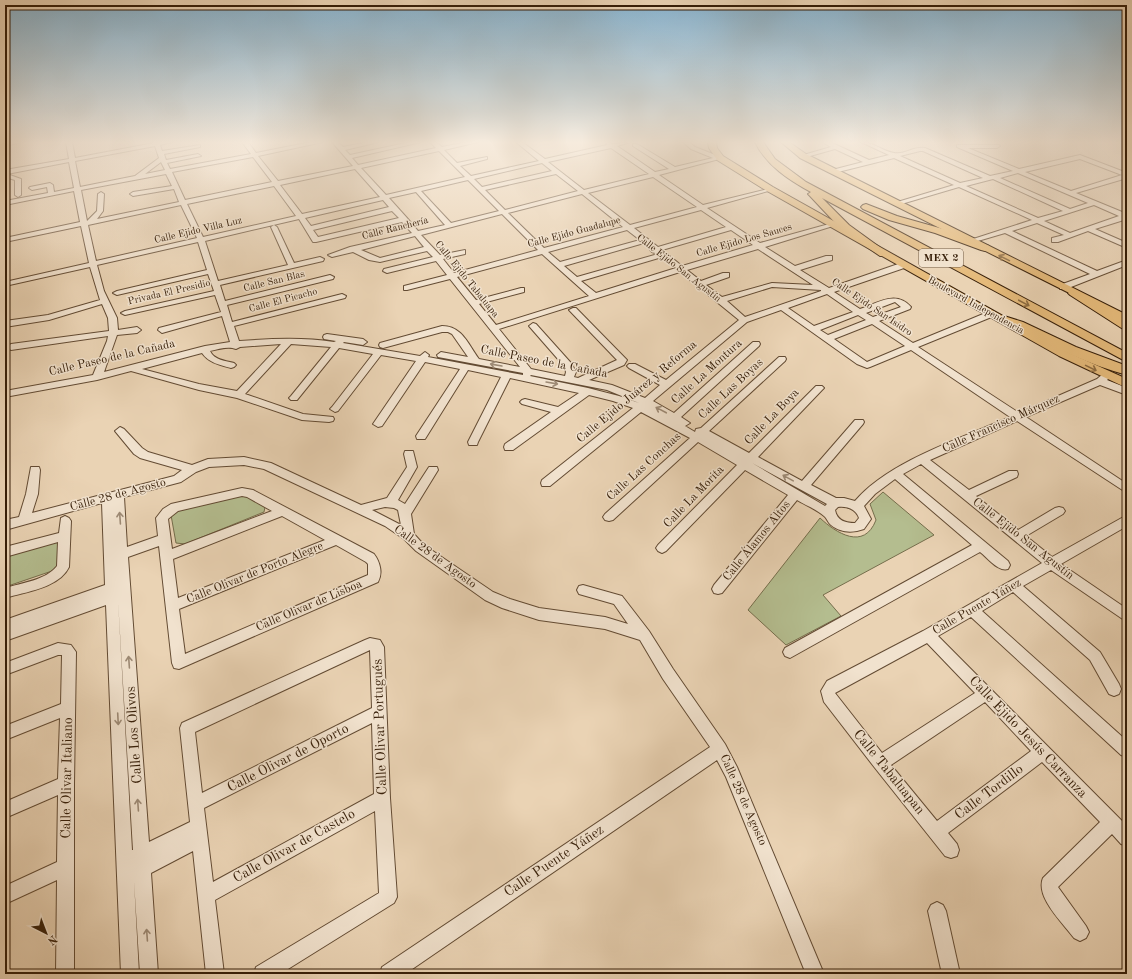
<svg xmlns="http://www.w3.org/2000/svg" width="1132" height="979" font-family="'Old Standard TT',serif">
	<rect width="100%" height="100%" fill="#ead3b4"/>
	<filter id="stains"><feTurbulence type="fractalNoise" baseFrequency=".005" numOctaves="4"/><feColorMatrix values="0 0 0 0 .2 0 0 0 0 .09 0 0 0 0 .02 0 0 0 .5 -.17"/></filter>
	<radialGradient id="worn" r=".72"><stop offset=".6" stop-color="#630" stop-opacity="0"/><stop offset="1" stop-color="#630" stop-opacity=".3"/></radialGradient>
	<g fill="#b4bd8f" stroke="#756e4c">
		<path d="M883,492L934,535L823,595L841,616L786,645L748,610L820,518C836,533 864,551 876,520L870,504Z"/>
		<polygon points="243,495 249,496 265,507 264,512 185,544 176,543 171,515 177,509"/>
		<polygon points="56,542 60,545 59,566 52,571 5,587 5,555"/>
	</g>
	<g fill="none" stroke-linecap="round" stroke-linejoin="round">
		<g stroke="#634b33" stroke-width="2">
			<g id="minor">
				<polygon points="5,142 22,142 5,146"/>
				<path d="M66,142H72L75,158L154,143L153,142H172L160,145L162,151L200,145V147L164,154L166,160L198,154L201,156L167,163L170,169L251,154L242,142H248L256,153L311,142H323L258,156L278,181L353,166L332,142H338L343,147L368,142H379L345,150L350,155L410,142H421L352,158L358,165L436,148L430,142H436L442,147L467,142H478L444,150L457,163L487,157V159L460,166L471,176L539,161L516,142H522L545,159L607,145L606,142L613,144L631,142L617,146L655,172L669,169L633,146V144H637L675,167L713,158L691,149L683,142H689L695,147L723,158L659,175L703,205L772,188V190L707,208L760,243L829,224H833V226L765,247L795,266L826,256H832V260L800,270L829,288L901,263H907V267L834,292L860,309C878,303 896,290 911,307L910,309L879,321L913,343L988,312H994L995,314L994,316L918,347L1019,413L1097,379L1104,373H1110L1112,375L1107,380L1127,388V395L1100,385L1026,417L1127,484V493L1017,421L930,460L969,490L1009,471H1017L1018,474L1017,477L976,496L1018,530L1055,508L1059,507L1063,508L1065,511L1063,514L1026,536L1052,557L1127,515V526L1061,564L1127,609V622L1051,570L1023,586L1100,652L1119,684L1121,689L1119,694L1114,696L1109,694L1090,660L1013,592L982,611L1127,741V757L1121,755L971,617L938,636L1127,826V846L1121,844L1112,834L1058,887L1086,926L1089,932L1086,938L1080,941L1074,938C1063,923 1035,897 1043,878L1100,822L1042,762L948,833L957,844L959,850L957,856L951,858L945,856L875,768L824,702L821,691L827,681L923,631L1042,563L921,464L903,474L1008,561L1010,565L1008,569C998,572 988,558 980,552L790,658L785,656L783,652L785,648L972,545L895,479L875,494L864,506L871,519L864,529C853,533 841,533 831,525C828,523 827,518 824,516C816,509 805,505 797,500L722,593L718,594L714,593L712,589L714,585L788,495L745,470L666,551L662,553L658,551L656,548L658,545L737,465L698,442L613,520L609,521L605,520L603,517L605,514L690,438L641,412L550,486H542L541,483L542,480L633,408L613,401L589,395L513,450H505L504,447L505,444L551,412L522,404L520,402L522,400L525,399L558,407L579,393L510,378L478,442L477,445H469L468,442L501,377L468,370L425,439H417L416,436L460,369L425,362L382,426L378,427L373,424L416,361L381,355L338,411L335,412L330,409L332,407L373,354L339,348L297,400H291L289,398L291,396L331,347L291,344L245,394L303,414L333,417L334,419L333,421L329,422L302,420L237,398L199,390L131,371L97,380L5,397V391L93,375L107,341L108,336L11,350L7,347L11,344L109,331L108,318L102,304L49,320L5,327V321L48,315L100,300L90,267L5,286V282L89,263L81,226L5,242V238L80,222L74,191L5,205V201L48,193L47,187L32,190L29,188L30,187L50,183L53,185L54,192L74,188L69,162L7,174L21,179V195L18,197L15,195V180L5,177V170L69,159ZM155,146L159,158L135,176L80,187L75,161ZM611,148L649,174L584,190L548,162ZM439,151L465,177L386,195L361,168ZM253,157L272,182L185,200L172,172ZM161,162L165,170L145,174ZM542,163L552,171L482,187L474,179ZM355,169L380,197L302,214L280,185ZM166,174L172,186L133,192L130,194L133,196L174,189L179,202L97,219L103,211L104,194L101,192L98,194L97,211L87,221L81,190ZM556,174L578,191L505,210L485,190ZM653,177L697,207L630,225L588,193ZM468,180L499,211L451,223L421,191ZM274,186L296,216L203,237L187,204ZM416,192L445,225L418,231L407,218L389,198ZM582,194L623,227L544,248L508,213ZM383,200L389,207L311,226L305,218ZM181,205L197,238L96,261L88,225ZM701,210L726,227L658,247L634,228ZM392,211L399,218L318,237L313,230ZM502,214L538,250L454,273L443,259L465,254V250L440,255L421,235ZM299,219L313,242H316L402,222L412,233L350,247L328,255L332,257L353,252L369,260L380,262L427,251L433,257L384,269L383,271L387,273L436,261L447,275L404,286V290H407L450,279L520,367L479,359C468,344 462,326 442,326L380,343L379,345L380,347L383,348L442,332H448L452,334L468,357L441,352L437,355L438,357L523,373V375L428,357L429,355L425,352L420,356L343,343L344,342L363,345L367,342L363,339L327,334L324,335L323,337L324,339L336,341L334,342C302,337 271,339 239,341L234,326L345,298L346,296L342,294L232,322L227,305L333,279L334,277L330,275L225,301L220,285L323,261L324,259L320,257L294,263L277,227L274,225L271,227L288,265L218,281L205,241ZM627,230L640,240L560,262L548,252ZM731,230L753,245L682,266L662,250ZM415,236L424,247L380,258L361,250ZM198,242L207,270L117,291L113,293L117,295L208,274L214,291L125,311L121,313L125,315L215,295L221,312L159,328L158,330L162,333L222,316L230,342L205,346L104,372L117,335L137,333L141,330L137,327L118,330L117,318L104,291L97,265ZM644,243L652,252L658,254L577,277L564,266ZM758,249L813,285L772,283L722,297L706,285L729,277V273H723L701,281L687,270ZM542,254L589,296L496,325L479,304L524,292V288H521L476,300L457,277ZM662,257L676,268L596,293L581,281ZM680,272L739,320L666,380L635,364H629L627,366L629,368L660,385L645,398L612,385L589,380L624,365L627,360L576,308H573L569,310L617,360L578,378L574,377L576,372L571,363L536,324L533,323L529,326L564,366L566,372L565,376L531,369L499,329ZM772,287L821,290V291L745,317L727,301ZM827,294L853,312L814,326L788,308ZM895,302L901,307L873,317L866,313ZM781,310L857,364L867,368L870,367L911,350L1010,417C962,438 889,461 855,501L844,498H836L811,485L863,424L864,422L863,420H855L802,481L758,457L822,390L824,388L822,386H816L749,453L709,431L785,361L786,359L785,357H779L701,428L696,429L695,432L685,426L690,423L681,417L759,346L760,344L759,342H753L674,413L653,401L747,322ZM858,315L866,320L828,335L820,330ZM872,324L905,346L867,362L834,339ZM281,344L237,391L199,384L142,369L202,353C209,363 220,365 231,368L234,367L236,365L234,363C226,361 214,360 210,351C219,349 228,346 236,349L240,347ZM531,375L607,390L639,403L619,396L588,388L530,376ZM752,463L827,504L825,506ZM838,507C847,506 856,509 859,518L855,523C846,523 837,521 835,510ZM927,643L975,693L882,753L835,693ZM985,702L1031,751L937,821L891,765Z"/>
				<path d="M822,142H830L869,160L889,155L861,142C874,142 882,151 894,153C904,155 914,146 925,148L990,176L1013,171L957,147V145H999L1000,146L997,148H968L1019,169L1080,155L1127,173V178L1076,193L1127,214V219L1095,229L1127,243V248L1088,231L1058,242H1052V238L1064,235L1037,223L1012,231L1097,271L1127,260V265L1066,289H1060V285L1090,274L1005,233L971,243L967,241L1032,220L959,187L898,205H894V203L954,185L894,158L834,173L831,171L832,170L863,162L835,149L803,158L800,156L831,147ZM920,151H923L983,178L960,183L900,156ZM1080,159L1122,175L1071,191L1025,172ZM1018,173L1088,203L1070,209L1000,178ZM993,179L1063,211L1038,218L966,186ZM1094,205L1119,216L1070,233L1044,221Z"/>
				<path d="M120,427L124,429L142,448L148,452L192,465L208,459L244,457L271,463L361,505L387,498L407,467L404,454L405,451H413L417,467L398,500L405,504L429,467H437L438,470L411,514L414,534L424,545L493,592L510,599L539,608L605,617L628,624L614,604L579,594L577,590L579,586L583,585L622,596L649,631L673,669L725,744L737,767L824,974H806L726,777L717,760L405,974H380L382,967L710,747L663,679L640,640L605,629L539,620L502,608L485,600L416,551L404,539L385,526L264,469L244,465L209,467L196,472L181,482L124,497L127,547L158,536L156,518L163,509L171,504L242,488L253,490L374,554C380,562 383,573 378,582L179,669L174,668L172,663L159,546L128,557L149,842L190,822L180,728L182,723L365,640L370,638L380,640L384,647L390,798L397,897L394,903L280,974H254L256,967L379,893L375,811L215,900L224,974H206L193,851L151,873L158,974H140L134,881L139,974H121L106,605L5,641V620L105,585L102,503L5,530V520L19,517L26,494L31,467H39L40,470L38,494L32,513L174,476L182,470L140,458L134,454L115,431ZM242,496L247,497L272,511L172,549L168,519L178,511ZM385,507L394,508L398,510L401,525L372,510ZM282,516L325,540L178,598L173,559ZM336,545L366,562L368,564V575L185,654L179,609ZM118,600L133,850H132ZM370,650L372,708L202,793L195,732ZM372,723L374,794L213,882L204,808Z"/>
				<path d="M65,516L69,518L71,521L69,567C59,588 25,592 5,598V588C22,583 46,580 57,566L58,542L5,557V547L59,533L61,518Z"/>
				<polygon points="58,643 71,645 76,652 74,784 74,974 56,974 57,880 5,904 5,886 57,862 58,795 5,818 5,802 58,779 60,718 5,740 5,726 61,704 62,655 58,655 5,675 5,663"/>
				<polygon points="937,902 943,905 946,911 960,974 942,974 928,911 931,905"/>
			</g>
		</g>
		<g stroke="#361e08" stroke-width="2">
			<g id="major">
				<polygon points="708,142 716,142 717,148 723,156 773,187 1067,352 1127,379 1127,388 1059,356 767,191 717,160 709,148"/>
				<polygon points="781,142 789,142 806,154 1127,315 1127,322 800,158"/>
			</g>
		</g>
		<g stroke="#361e08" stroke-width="2">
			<g id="highway">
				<path d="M755,142H763L775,159L806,182L1127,353V362L822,198L849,225L889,254L888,256H880L841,229L810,196L808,194L811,192C789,180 766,165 755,142Z"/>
				<polygon points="866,204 897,216 943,229 989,246 990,248 985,251 981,250 935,233 889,220 863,209 861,207 863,205"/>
				<polygon points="1074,290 1078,291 1127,321 1127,330 1123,329 1070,295 1068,293 1070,291"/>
				<path d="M1004,316L1023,322L1076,347L1127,366V375C1089,365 1053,346 1017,329C1011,326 1002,325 998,320L1000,317Z"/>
			</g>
		</g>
		<use href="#minor" fill="#f1e2ce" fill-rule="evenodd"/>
		<use href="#major" fill="#e5ba7a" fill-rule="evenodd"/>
		<use href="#highway" fill="#e5ba7a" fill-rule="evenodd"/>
	</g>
	<defs><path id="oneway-shaft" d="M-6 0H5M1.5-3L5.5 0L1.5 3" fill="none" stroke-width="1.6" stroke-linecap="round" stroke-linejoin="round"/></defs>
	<g stroke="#8e6c41">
		<use href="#oneway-shaft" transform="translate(1004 258) rotate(-154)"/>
		<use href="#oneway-shaft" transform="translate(1024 303) rotate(28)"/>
		<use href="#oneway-shaft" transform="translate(1091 368) rotate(26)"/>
	</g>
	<g stroke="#9d8a75">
		<use href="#oneway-shaft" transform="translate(496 365) rotate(-170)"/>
		<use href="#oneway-shaft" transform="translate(552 383) rotate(10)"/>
		<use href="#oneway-shaft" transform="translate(661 410) rotate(-152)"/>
		<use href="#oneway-shaft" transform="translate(788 478) rotate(-151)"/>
		<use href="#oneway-shaft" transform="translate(120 518) rotate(-94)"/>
		<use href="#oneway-shaft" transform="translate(129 662) rotate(-94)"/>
		<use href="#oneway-shaft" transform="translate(118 719) rotate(87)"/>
		<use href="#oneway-shaft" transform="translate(138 805) rotate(-94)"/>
		<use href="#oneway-shaft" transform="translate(147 935) rotate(-94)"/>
	</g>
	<linearGradient id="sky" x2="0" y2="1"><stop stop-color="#88b5d2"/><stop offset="0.51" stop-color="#f6ebdd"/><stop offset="1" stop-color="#f6ebdd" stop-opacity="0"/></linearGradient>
	<rect width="1132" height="279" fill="url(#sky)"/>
	<g text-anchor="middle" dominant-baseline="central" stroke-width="3" stroke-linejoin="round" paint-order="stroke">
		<g font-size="10" fill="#361e08" stroke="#f1e2ce">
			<text transform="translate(395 228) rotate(-14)">Calle Ranchería</text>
			<text transform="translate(198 230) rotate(-13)">Calle Ejido Villa Luz</text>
			<text transform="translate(574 232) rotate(-15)">Calle Ejido Guadalupe</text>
			<text transform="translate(744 240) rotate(-16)">Calle Ejido Los Sauces</text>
			<text transform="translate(679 268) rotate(38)">Calle Ejido San Agustín</text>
			<text transform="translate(467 279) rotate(51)">Calle Ejido Tabaluapa</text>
			<text transform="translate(274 281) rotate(-14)">Calle San Blas</text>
			<text transform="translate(169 292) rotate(-13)">Privada El Presidio</text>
			<text transform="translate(283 300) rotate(-15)">Calle El Picacho</text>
			<text transform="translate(976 305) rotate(29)">Boulevard Independencia</text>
			<text transform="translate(872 307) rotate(34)">Calle Ejido San Isidro</text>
		</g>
		<rect fill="#f1e2ce" stroke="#6e5943" stroke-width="1" x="919" y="249" width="44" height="18" rx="3"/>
		<g font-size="11" font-weight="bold" fill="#361e08">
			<text x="941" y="258">MEX 2</text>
		</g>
		<g font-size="12" fill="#361e08" stroke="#f1e2ce">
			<text transform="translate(112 358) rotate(-13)">Calle Paseo de la Cañada</text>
			<text transform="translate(544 362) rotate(11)">Calle Paseo de la Cañada</text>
			<text transform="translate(707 372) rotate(-42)">Calle La Montura</text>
			<text transform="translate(731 389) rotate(-43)">Calle Las Boyas</text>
			<text transform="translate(637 392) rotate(-40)">Calle Ejido Juárez y Reforma</text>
			<text transform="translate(772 417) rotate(-46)">Calle La Boya</text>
			<text transform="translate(1001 424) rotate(-24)">Calle Francisco Márquez</text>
			<text transform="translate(644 467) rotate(-42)">Calle Las Conchas</text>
			<text transform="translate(118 495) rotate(-15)">Calle 28 de Agosto</text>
			<text transform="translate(694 497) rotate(-46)">Calle La Morita</text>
			<text transform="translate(1023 539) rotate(38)">Calle Ejido San Agustín</text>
			<text transform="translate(757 541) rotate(-51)">Calle Álamos Altos</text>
			<text transform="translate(435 557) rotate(36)">Calle 28 de Agosto</text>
			<text transform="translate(255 573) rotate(-22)">Calle Olivar de Porto Alegre</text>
			<text transform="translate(309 606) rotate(-23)">Calle Olivar de Lisboa</text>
			<text transform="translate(977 607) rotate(-30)">Calle Puente Yáñez</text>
			<text transform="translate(743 800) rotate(66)">Calle 28 de Agosto</text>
		</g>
		<g font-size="14" fill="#361e08" stroke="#f1e2ce">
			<text transform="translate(380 727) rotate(-92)">Calle Olivar Portugués</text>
			<text transform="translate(134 735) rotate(-94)">Calle Los Olivos</text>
			<text transform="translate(1028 737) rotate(46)">Calle Ejido Jesús Carranza</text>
			<text transform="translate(288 758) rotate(-27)">Calle Olivar de Oporto</text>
			<text transform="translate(889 772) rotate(51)">Calle Tabaluapan</text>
			<text transform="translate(67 778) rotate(-89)">Calle Olivar Italiano</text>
			<text transform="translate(989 792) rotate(-37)">Calle Tordillo</text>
			<text transform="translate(294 846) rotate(-29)">Calle Olivar de Castelo</text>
			<text transform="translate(554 861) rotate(-34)">Calle Puente Yáñez</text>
		</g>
	</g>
	<rect width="1132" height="979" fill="none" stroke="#ead3b4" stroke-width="20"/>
	<rect x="6" y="6" width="1120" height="967" fill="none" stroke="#361e08" stroke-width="2"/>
	<rect x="10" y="10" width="1112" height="959" fill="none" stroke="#361e08"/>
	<g transform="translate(46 933) rotate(138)" stroke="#f1e2ce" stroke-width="3" paint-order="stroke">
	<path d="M0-3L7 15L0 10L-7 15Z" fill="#361e08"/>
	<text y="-6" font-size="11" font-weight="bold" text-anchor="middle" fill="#361e08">N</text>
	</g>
	<rect width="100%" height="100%" filter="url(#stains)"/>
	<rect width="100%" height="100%" fill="url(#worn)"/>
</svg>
